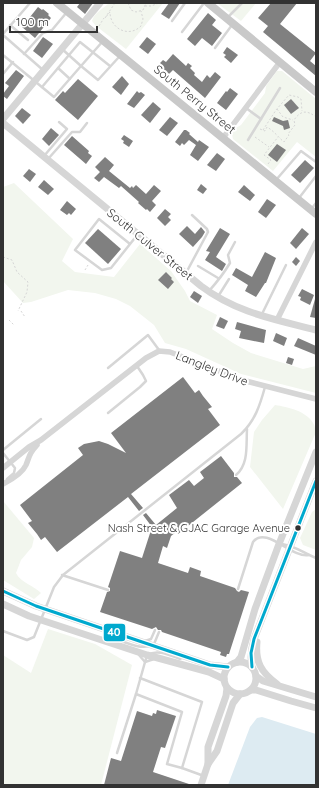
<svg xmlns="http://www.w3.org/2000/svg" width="319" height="788" font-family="Quicksand,sans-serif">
	<rect width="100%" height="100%" fill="#fff"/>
	<g fill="#f2f6ee">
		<path d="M109,3H163L126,49L96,26L92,21C94,13 103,9 109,3Z"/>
		<polygon points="217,3 256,3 241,21"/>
		<polygon points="277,71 282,71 316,99 316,157 297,142 273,171 233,139 232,134 234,129 241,125 265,93 266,86"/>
		<polygon points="14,183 73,239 62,261 75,272 114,277 140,244 171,271 185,291 190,301 217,315 212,329 233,343 251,353 303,369 316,366 316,393 241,374 186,349 165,343 154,325 130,306 116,299 95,293 68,290 31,302 23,303 3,281 3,187"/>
		<path d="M275,405C288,407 306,411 313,423C315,425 315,430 316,432L283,509L250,467L254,432L262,420Z"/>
		<path d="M3,501L34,538L32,547L21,560L16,573C21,583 33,585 41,593L34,599L3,580Z"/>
		<polygon points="316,509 316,550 303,545 300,538 312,512"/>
		<polygon points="48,629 95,644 132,665 101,785 3,785 3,655 31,673"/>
	</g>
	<polygon fill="#ddebf2" points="262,717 316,734 316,785 228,785 250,727 257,718"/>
	<g fill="#808080">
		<polygon points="80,3 93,3 85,14 77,7"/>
		<polygon points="169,3 180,3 169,19 161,14"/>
		<polygon points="271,3 297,3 280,24 316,53 310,61 316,66 316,76 263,32 268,26 258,18"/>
		<polygon points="38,7 42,10 43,9 49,14 48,15 51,18 35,38 22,27"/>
		<polygon points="208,13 216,20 212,25 222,33 212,46 202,38 195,46 187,39"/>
		<polygon points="43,37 53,44 42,58 33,51"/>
		<polygon points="147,37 156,44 148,54 139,47"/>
		<polygon points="227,47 238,55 231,63 224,57 226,55 223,53"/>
		<polygon points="173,54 186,66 188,63 192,66 190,68 195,73 194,75 202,82 207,75 210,78 215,72 221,77 205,98 173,70 169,74 162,68 163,66 160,63 163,60 166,62"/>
		<polygon points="16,70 24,76 7,99 3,96 3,94 9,86 5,83"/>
		<polygon points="122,76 129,84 121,95 112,87"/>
		<polygon points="78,79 98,96 78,120 55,100 63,91 65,93"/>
		<polygon points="230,88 238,94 226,110 217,103 226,91 227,92"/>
		<polygon points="137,91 139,93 141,92 145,95 134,108 127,104"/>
		<polygon points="291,99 299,108 291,114 284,105"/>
		<polygon points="153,102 161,109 150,123 141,115"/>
		<polygon points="22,108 31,115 23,124 15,116"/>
		<polygon points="170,117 178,123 167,136 159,130"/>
		<polygon points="274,117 283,121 288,120 290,128 284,130 283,126 272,121"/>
		<polygon points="51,128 59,135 49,146 42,139"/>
		<polygon points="184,130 186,130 190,133 189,134 198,142 199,140 209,147 198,161 190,155 196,145 189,140 184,145 182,143 180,146 175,142"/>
		<polygon points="124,135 133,141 129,147 123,143 124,141 121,139"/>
		<polygon points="72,136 89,151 88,153 92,156 86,164 64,145"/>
		<polygon points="277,144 286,150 277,162 268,155"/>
		<polygon points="217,153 225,159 216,171 207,165"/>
		<polygon points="105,157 114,165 109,171 130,188 132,186 133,188 136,185 146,194 154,185 161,191 152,201 156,205 150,212 147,209 146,210 138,203 139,202 121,186 119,188 104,177 99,182 94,178 100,172 95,167"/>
		<polygon points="305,160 314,168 300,183 291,175"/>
		<polygon points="29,169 36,174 30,182 23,176"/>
		<polygon points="44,180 54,189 48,195 38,187"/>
		<polygon points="201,184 207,189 203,194 197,190"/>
		<polygon points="244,185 255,195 250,201 238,192"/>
		<polygon points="267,199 276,205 266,218 258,212"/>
		<polygon points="67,201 76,209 71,215 69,213 67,215 60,210"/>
		<polygon points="165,209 171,214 168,217 171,220 165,226 157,218"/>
		<polygon points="187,226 195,234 201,227 205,232 202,237 193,247 179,234"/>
		<polygon points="220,228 230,234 216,257 226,264 222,271 205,260 210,252 206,251"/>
		<polygon points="302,228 309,234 296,249 290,243"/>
		<polygon points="98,229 121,249 108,264 85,243"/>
		<polygon points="265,252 276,258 266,283 265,283 256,297 245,291 248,285 232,275 236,268 252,277"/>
		<polygon points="296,257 300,261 296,266 292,262"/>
		<polygon points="166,272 172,278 171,279 174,282 168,289 158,280"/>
		<polygon points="302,289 314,295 310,305 300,300 301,297 298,296"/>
		<polygon points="194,291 202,296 198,303 190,297"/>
		<polygon points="315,299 316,300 316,318 310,317"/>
		<polygon points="220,317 228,321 224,329 216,326"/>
		<polygon points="237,322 266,330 264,343 239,338 241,331 235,329"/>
		<polygon points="276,333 287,338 284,346 273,341"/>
		<polygon points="298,338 316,346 316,355 294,346"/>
		<polygon points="288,357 294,359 292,365 286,363"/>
		<polygon points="183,377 195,393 199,390 203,396 212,407 208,409 220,425 131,494 143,508 139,511 128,497 57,552 45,537 41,540 37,534 28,523 32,521 20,505 83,455 78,448 84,444 99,441 108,444 126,453 111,433"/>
		<polygon points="221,456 234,473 234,477 237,477 242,483 178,534 176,532 171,536 167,548 163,546 158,563 188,573 190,567 201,571 200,576 235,588 237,591 239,592 241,590 249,592 229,654 227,654 226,657 220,655 221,652 162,632 161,630 158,630 156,627 152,629 100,612 107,592 110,591 110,588 108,587 120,551 142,558 152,527 143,515 146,513 156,525 177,508 169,495 189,480 194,486 204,478 200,472"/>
		<polygon points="157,710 176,716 165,748 161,747 153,772 192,785 104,785 111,758 121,761 137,711 152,716 153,713 156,714"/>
	</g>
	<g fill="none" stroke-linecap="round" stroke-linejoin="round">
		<g stroke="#d6d6d6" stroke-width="1" stroke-dasharray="2 2" stroke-linecap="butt">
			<path d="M115,3L105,18L110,12C110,29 129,38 141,26L143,19L141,11"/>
			<polyline points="128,3 131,10 136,12 143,10 146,3"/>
			<polyline points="145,6 151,6 159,3"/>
			<polyline points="99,26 104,18"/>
			<polyline points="277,109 283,117 293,120"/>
			<path d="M260,129L265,131L267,127C274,131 278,137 284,142L289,135L288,134L295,125L294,120C301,110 307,110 316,117"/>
			<polyline points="263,130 276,110 289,95 298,97 301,99 302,111"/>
			<polyline points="255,137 269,147"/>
			<polyline points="268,164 271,160 264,155 278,137"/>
			<polyline points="3,257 12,260 17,272 28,282 27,292 18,311"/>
			<polyline points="85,270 88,265"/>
			<polyline points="21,311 25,317"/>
			<polyline points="9,320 14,325"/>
		</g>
		<g stroke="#d6d6d6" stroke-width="2.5">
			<polyline points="228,17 242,3"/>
			<polyline points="172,21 185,3"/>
			<polyline points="10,25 28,40"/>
			<polyline points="182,32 204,3"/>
			<polyline points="3,34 30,3"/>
			<polyline points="3,35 43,70"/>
			<polyline points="215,48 232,25"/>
			<polyline points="62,49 81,66 103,41"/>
			<polyline points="24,54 43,33 52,30 67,12"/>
			<polyline points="3,55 54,97 81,66 98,80 119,57"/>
			<polyline points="58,68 70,79"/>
			<polyline points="3,74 13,62"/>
			<polyline points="42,87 80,42 110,66"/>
			<polyline points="246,108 261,119"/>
			<polyline points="248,140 280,88"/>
			<polyline points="44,156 67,129 59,122"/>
			<polyline points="48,159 72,132 80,132 87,123"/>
			<polyline points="276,180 301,151 316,162"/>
			<polyline points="299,198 316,176"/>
			<polyline points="312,208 316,203"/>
			<polyline points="130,244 99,219 75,250 102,270 111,268 138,234"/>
			<polyline points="198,266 218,278"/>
			<polyline points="186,273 208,232 207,229 192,215"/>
			<path d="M209,291C217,282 224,273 230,263L228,255L235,242"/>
			<polyline points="219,295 229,279"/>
			<polyline points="262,314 286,265"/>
			<polyline points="108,368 148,335 159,350"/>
			<polyline points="108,413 140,387 146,381 143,375 137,366"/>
			<polyline points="3,450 41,419"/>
			<polyline points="3,453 15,468 14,473 7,479"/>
			<path d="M236,475C249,464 246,445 247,429"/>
			<path d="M282,544C298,547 303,553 316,558"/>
			<polyline points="62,575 108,590"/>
			<path d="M238,589L253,542C266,525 292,559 309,555"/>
			<path d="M3,631L27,640L34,637L54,587L63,575L241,434C255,421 260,405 265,387"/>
			<path d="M106,639C120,637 135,650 149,646"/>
			<polyline points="145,641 151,639 155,630"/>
			<polyline points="154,644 159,632"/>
			<polyline points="139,655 145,662 154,659"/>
			<polyline points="140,678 202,702 182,768 204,776"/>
			<polyline points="117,753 136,694"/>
			<path d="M182,768L167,764L182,712L136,694L147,655C158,649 169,655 180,659L182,658"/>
		</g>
		<g stroke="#d6d6d6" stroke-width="5.5">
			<polyline points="223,138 280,62"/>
			<polyline points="277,320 316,242"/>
			<polyline points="3,468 29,447 41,440 146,358 159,351 170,352 242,380 316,399"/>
			<path d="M3,484C11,480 22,474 26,465C30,455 29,454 37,445"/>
		</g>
		<g stroke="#d6d6d6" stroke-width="7">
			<polyline points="3,119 100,3"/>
			<path d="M3,123L201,286C237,313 274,319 316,330"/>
			<polyline points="3,591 36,606 210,665 228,667"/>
			<polyline points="3,604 29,616 147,655 209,672 224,679"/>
			<path d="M257,642C255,662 261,672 277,684"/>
			<circle cx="240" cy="678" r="16"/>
			<polyline points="237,662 241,657 255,609 279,544 316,452"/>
			<path d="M252,667C250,657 251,649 254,639L316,481"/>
			<polyline points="256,676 263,681 316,697"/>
			<polyline points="251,690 256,690 291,701 316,708"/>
			<polyline points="208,764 208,747 226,696 227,688"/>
			<polyline points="201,785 208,764 217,751 233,703 240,694"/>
		</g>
		<g stroke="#c9c9c9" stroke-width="8">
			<polyline points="57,3 316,214"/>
			<polyline points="208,3 316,92"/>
		</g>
		<g stroke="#fff" stroke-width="6">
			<g id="bus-1">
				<polyline points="3,591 36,606 210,665 228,667"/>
				<polyline points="252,667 251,653 254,639 316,481"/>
			</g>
		</g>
		<use href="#bus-1" stroke="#00a9ce" stroke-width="3"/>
	</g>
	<circle fill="#323232" stroke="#fff" stroke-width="1.5" cx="298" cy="528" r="3.5"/>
	<g text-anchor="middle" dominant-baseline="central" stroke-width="4" stroke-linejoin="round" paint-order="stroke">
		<g font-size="11" fill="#323232" stroke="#fff" text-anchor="end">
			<text x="290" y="528">Nash Street &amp; GJAC Garage Avenue</text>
		</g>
		<g font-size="12" fill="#323232" stroke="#fff">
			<text transform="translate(195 99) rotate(39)">South Perry Street</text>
			<text transform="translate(150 244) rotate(39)">South Culver Street</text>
			<text transform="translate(212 368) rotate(21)">Langley Drive</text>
		</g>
	</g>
	<rect stroke="#fff" stroke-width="1.5" x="103" y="623" width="23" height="19" rx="4" fill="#00a9ce"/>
	<g font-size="11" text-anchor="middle" font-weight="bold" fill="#fff">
		<text x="114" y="636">40</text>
	</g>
	<rect width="319" height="788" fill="none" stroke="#323232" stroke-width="8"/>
	<path d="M10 26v6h87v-6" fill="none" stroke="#323232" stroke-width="2"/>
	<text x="16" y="26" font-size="12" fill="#323232" stroke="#ffffff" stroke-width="3" paint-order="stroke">100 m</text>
</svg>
